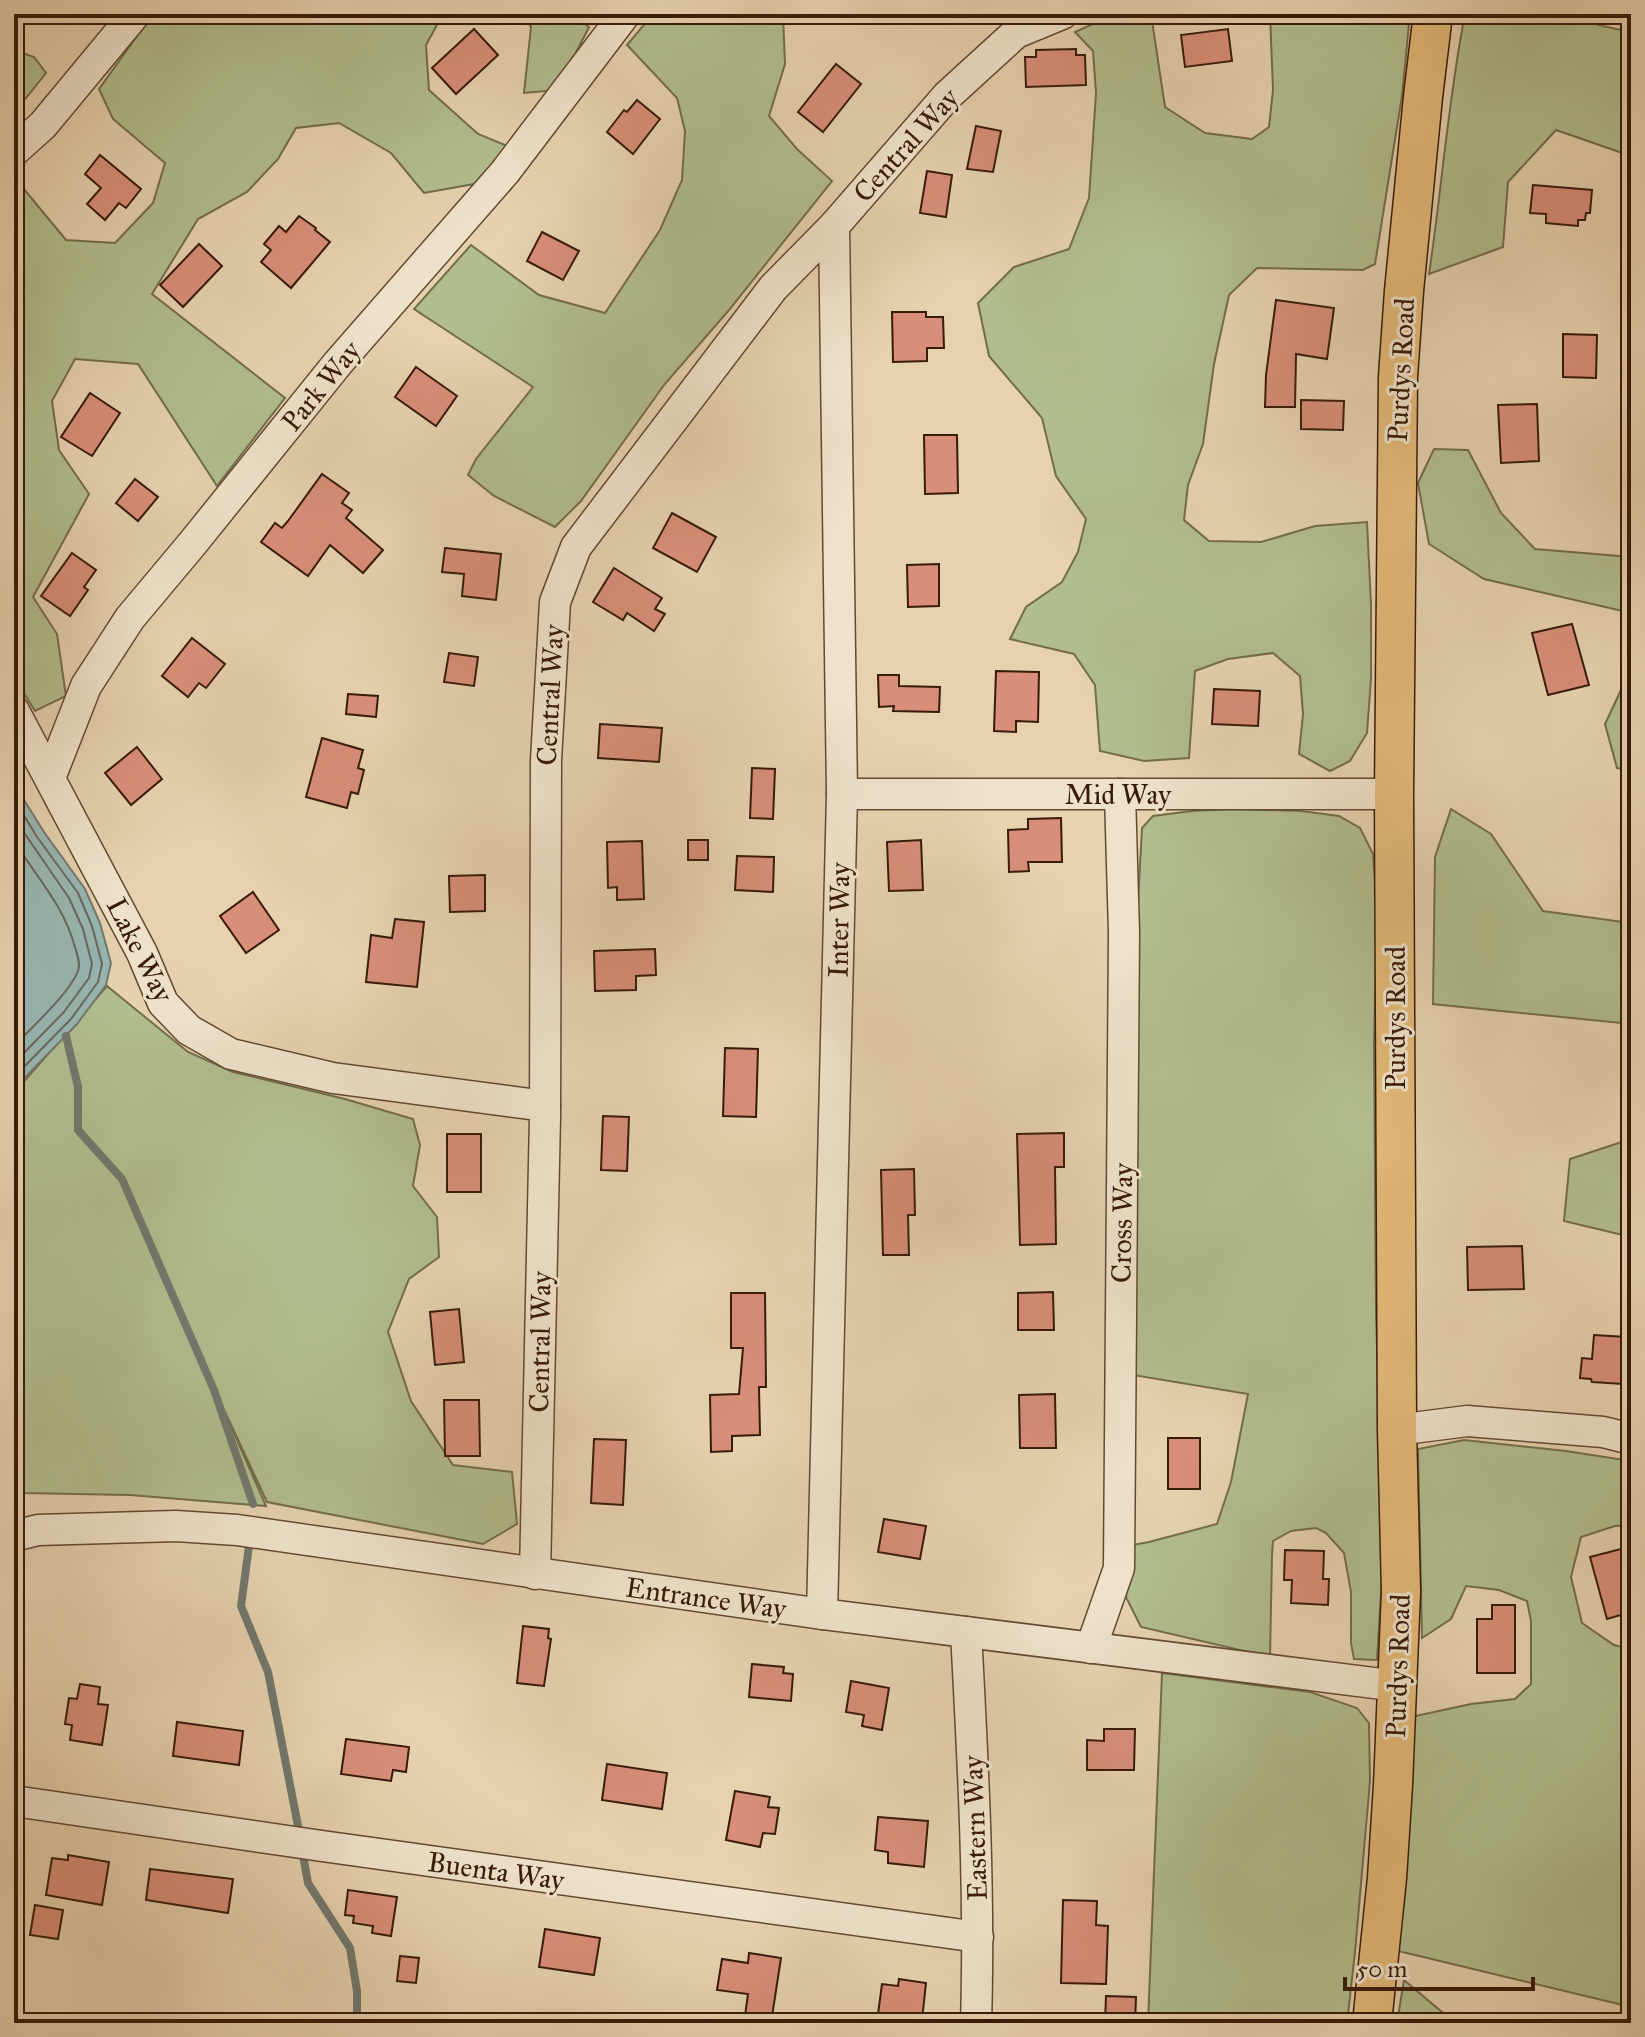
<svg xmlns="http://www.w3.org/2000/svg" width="1645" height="2037" font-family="'IM FELL Great Primer',serif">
	<rect width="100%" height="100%" fill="#e6d2af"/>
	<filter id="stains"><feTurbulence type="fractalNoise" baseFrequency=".0025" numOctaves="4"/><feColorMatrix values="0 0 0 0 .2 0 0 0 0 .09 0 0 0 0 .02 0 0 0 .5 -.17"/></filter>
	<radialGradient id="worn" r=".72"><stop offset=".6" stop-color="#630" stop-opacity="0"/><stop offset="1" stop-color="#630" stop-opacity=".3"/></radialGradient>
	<g fill="#b1bd8e" stroke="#746c4b" stroke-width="2">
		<polygon points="153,14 443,14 426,45 429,90 478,134 510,147 474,184 424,193 391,153 339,123 296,128 278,159 247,192 198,219 152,294 285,398 217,486 138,364 75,359 52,401 59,450 89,494 33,597 57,634 66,696 35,711 14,677 14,177 66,240 115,243 153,203 165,163 113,119 99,89"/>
		<polygon points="522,14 569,14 589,27 557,90 524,93 531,27"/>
		<polygon points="653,14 783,14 785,64 769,116 797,149 832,181 729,310 664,385 581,501 555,527 494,496 468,475 476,459 533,387 414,309 471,245 539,295 605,313 660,230 682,180 685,131 677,98 627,45"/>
		<polygon points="1151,14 1165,107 1205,133 1252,139 1269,127 1273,90 1270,14 1410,14 1402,96 1375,264 1363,270 1257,268 1229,295 1214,364 1203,444 1188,485 1184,520 1209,541 1261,542 1315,526 1367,522 1371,604 1371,679 1367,733 1350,761 1330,771 1299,754 1303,714 1300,676 1273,653 1228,659 1195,671 1189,758 1144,761 1100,751 1095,685 1074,654 1010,639 1026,607 1062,582 1078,552 1086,519 1056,476 1042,418 989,356 978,303 1014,267 1069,249 1089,198 1096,93 1093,51 1075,32 1106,18"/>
		<path d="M1465,14H1594L1598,25L1631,32V156L1556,130L1508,182L1503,247L1429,274C1442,188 1448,100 1465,14Z"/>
		<polygon points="14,50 34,57 46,73 26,98 14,109"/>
		<polygon points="1434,449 1468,450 1501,513 1535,549 1631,557 1631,613 1484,579 1429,544 1418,483"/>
		<polygon points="1621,690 1631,693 1631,770 1617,768 1605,724"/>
		<polygon points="1232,809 1301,811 1339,816 1360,828 1373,854 1377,912 1374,1043 1376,1314 1383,1559 1377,1660 1354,1659 1351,1643 1351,1592 1344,1553 1326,1533 1316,1528 1291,1531 1273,1541 1272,1555 1270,1657 1141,1627 1126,1597 1132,1545 1149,1542 1217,1524 1231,1482 1248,1394 1133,1375 1137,921 1142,828 1153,816 1192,811"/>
		<polygon points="1451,809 1491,834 1543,911 1631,923 1631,1024 1433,1004 1435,857"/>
		<polygon points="107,986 188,1052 233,1072 345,1099 413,1119 420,1145 413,1186 437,1217 439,1257 409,1279 388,1332 411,1401 453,1465 512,1472 517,1524 483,1544 267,1502 220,1401 266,1506 130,1495 20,1493 14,1483 14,1093"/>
		<polygon points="1631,1139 1631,1237 1564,1221 1570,1159"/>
		<polygon points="1464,1440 1566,1451 1631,1461 1631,1525 1615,1526 1581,1537 1571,1577 1582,1623 1614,1645 1631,1649 1631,2007 1394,1950 1406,1718 1471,1704 1515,1699 1531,1684 1531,1621 1527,1601 1499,1590 1466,1586 1451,1619 1422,1638 1418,1449"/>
		<polygon points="1162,1673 1310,1692 1357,1708 1369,1723 1370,1781 1355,1952 1347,2023 1148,2023"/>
		<polygon points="1404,1980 1455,2023 1397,2023"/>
	</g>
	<polygon fill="#98b6b2" stroke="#72786e" stroke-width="2" points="14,784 44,832 85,889 100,923 111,963 106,985 77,1024 14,1089"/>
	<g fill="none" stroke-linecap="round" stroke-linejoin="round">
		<g stroke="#68685d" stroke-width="2">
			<polyline points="14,799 37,837 78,893 92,926 102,964 98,982 71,1019 14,1077"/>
			<polyline points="14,818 69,898 83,929 92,964 89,978 64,1012 14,1063"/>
			<path d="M14,841C37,878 63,904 75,947C77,955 81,963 78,971C69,994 32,1027 14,1046"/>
		</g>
		<g stroke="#72786e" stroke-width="8">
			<polyline points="66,1036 78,1087 78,1130 122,1179 214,1390 253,1504"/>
			<polyline points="249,1546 241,1606 268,1672 300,1836"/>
			<polyline points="302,1850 308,1883 350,1948 357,1991 357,2023"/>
		</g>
	</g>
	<g fill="#d88e79" stroke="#381b08" stroke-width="2">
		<polygon points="474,29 498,55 456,94 432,68"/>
		<polygon points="1228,29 1232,61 1185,67 1181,35"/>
		<polygon points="1076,49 1076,55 1085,55 1086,85 1026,87 1025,57 1036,57 1036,50"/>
		<polygon points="836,64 861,84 823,132 798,112"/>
		<polygon points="637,100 660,119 633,154 607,132 624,110 627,112"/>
		<polygon points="976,126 1001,131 993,172 967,169"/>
		<polygon points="100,155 141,189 126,208 119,203 105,220 87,204 101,188 85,174"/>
		<polygon points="927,171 952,175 946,217 920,213"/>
		<polygon points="1533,185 1592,190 1590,213 1586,213 1585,220 1578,220 1578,226 1546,223 1546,214 1530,213"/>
		<polygon points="299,216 316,228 315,230 330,242 291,288 261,262 271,250 264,244 279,226 286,232"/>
		<polygon points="542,232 579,251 563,280 527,261"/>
		<polygon points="199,244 222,266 183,307 160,285"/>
		<polygon points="1276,300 1334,308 1327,359 1296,354 1295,407 1265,407 1266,375"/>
		<polygon points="892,312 926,312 926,317 943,317 944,348 927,348 927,361 893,362"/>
		<polygon points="1563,334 1597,335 1596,378 1563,377"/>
		<polygon points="416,367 457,396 436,426 395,397"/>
		<polygon points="90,393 120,413 92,456 61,437"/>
		<polygon points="1301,400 1344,401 1343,430 1301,429"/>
		<polygon points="1537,404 1539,461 1501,463 1498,405"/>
		<polygon points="924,435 957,435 958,493 925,494"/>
		<polygon points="322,474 349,493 342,503 352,510 346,518 383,550 363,573 330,545 308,576 261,542 275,523 282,528 288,521"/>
		<polygon points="135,479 158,497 138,521 116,503"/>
		<polygon points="672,513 716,537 697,572 653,548"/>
		<polygon points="445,548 501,554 496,600 462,596 464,574 442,572"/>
		<polygon points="72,553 96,570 84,587 88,590 70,616 41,596"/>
		<polygon points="939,564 939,606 908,607 907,565"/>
		<polygon points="614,568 662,598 655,609 665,614 654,631 627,613 623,620 593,602"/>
		<polygon points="1572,624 1589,685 1548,695 1532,633"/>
		<polygon points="192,638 225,664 206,688 199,683 188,697 162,676"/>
		<polygon points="449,653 478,657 474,686 444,682"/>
		<polygon points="996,671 1039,672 1038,722 1016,721 1016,732 994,731"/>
		<polygon points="878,675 899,675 899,686 940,687 939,712 893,711 894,706 879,707"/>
		<polygon points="1214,689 1260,691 1258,726 1212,724"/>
		<polygon points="348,694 378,696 376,717 346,714"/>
		<polygon points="600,724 662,728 659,762 598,758"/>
		<polygon points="322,738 363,750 358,768 364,770 358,794 351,792 347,808 306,797"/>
		<polygon points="137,747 162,779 131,805 105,773"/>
		<polygon points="752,768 775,769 773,819 750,818"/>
		<polygon points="1061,818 1062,862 1028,862 1029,871 1009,872 1008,830 1028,829 1028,819"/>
		<rect x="688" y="840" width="20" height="20"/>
		<polygon points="921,840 923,890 889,891 887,842"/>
		<polygon points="642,841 644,899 617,900 617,887 608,888 607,842"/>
		<polygon points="737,856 774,857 773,892 735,890"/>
		<polygon points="485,875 485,911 450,912 449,876"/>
		<polygon points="253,892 279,930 246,953 220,916"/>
		<polygon points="395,919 424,922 417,987 366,982 371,935 392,938"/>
		<polygon points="655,949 656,975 636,976 636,990 595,991 594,951"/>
		<polygon points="725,1048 758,1049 756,1117 723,1116"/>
		<polygon points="603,1116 629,1117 627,1171 601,1170"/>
		<polygon points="1064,1133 1064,1167 1055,1167 1056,1244 1020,1245 1017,1134"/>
		<rect x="447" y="1134" width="34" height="58"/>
		<polygon points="914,1169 915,1215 908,1215 909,1255 883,1255 881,1170"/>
		<polygon points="1522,1246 1524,1289 1468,1290 1467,1247"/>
		<polygon points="1053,1292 1054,1330 1018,1330 1018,1293"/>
		<polygon points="731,1293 765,1293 766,1387 759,1387 760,1435 732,1436 732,1451 711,1452 710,1395 739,1394 743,1348 731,1348"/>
		<polygon points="459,1309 464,1362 435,1365 430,1312"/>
		<polygon points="1594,1335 1626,1337 1623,1384 1592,1382 1591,1379 1580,1378 1582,1358 1592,1359"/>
		<polygon points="1055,1394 1056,1448 1020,1448 1019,1395"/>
		<polygon points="444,1400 479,1400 480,1456 445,1456"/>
		<rect x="1168" y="1438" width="32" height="51"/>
		<polygon points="594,1439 626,1440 623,1505 591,1503"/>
		<polygon points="884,1519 926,1526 920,1559 878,1552"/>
		<polygon points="1621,1549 1631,1585 1631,1612 1607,1619 1590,1557"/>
		<polygon points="1285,1550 1324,1551 1323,1579 1329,1579 1328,1605 1291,1603 1292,1580 1284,1580"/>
		<polygon points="1492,1605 1515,1605 1515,1673 1477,1673 1477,1619 1492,1619"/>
		<polygon points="523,1626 549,1629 548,1638 551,1639 544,1686 517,1683"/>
		<polygon points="752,1664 784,1667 783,1673 793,1674 791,1701 749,1697"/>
		<polygon points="851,1681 889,1688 882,1730 862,1726 864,1715 846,1712"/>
		<polygon points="80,1684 100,1687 98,1704 108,1705 102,1745 70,1740 72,1725 65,1724 69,1698 77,1699"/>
		<polygon points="177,1722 243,1731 239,1765 173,1756"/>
		<polygon points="1104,1729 1135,1729 1134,1770 1087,1770 1087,1740 1104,1741"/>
		<polygon points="346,1739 409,1747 406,1772 393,1770 391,1781 341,1774"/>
		<polygon points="607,1764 667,1773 662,1809 602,1800"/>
		<polygon points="735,1791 770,1797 768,1807 779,1808 775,1834 763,1833 760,1847 726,1840"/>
		<polygon points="878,1817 928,1821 924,1867 888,1863 888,1852 875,1850"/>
		<polygon points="68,1855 109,1862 102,1905 46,1895 52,1858 68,1860"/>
		<polygon points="150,1869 233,1879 228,1913 146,1900"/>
		<polygon points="348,1890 397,1897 391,1936 372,1933 373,1926 353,1923 354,1916 345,1915"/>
		<polygon points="1063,1900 1097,1901 1096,1925 1108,1926 1106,1984 1061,1983"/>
		<polygon points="35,1905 63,1910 58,1939 30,1935"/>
		<polygon points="545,1929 600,1938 594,1975 539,1967"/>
		<polygon points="749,1953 781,1958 771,2023 744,2023 748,1994 717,1990 722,1959 748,1963"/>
		<polygon points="400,1956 419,1958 416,1983 397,1981"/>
		<polygon points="899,1979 926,1983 922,2020 878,2014 882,1984 898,1986"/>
		<polygon points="1106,1996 1136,1997 1135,2023 1105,2023"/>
	</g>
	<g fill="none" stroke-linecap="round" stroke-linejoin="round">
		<g stroke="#644932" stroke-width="33">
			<g id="minor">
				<polyline points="14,151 43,125 135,14"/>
				<polyline points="14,711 142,953 163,1003 189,1030 231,1054 333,1078 545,1106"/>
				<polyline points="50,778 86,686 130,618 192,544 338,363 505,172 625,14"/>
				<polyline points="842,794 1394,794"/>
				<polyline points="1397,1430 1467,1421 1603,1432 1631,1439"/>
				<polyline points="14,1536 38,1530 176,1526 237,1530 822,1614 1398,1686"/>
				<polyline points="535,1574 545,1117 546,760 555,602 576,547 773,288 834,226 947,96 1016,33 1062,14"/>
				<polyline points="822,1614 842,794 834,226"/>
				<path d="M966,1632C973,1763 980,1892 976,2023"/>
				<polyline points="1091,1648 1119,1568 1124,933 1120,794"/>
				<polyline points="14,1801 322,1846 978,1937"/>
			</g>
		</g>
		<g stroke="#381b08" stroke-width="41">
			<polyline id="major" points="1372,2023 1387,1878 1393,1785 1401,1592 1397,1430 1394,794 1398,377 1404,291 1423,97 1433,14"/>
		</g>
		<use href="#minor" stroke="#efe2cb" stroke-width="30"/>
		<use href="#major" stroke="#e3b978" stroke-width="38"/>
	</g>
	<g text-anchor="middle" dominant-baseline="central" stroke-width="6" stroke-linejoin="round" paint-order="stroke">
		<g font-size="28" fill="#381b08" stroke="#efe2cb">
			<text transform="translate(906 145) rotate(-48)">Central Way</text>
			<text transform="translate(1401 370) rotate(-87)">Purdys Road</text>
			<text transform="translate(321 386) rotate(-51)">Park Way</text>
			<text transform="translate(550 695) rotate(-87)">Central Way</text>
			<text x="1118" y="794">Mid Way</text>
			<text transform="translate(839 920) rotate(-89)">Inter Way</text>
			<text transform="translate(140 950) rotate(63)">Lake Way</text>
			<text transform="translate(1395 1018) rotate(-90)">Purdys Road</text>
			<text transform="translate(1122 1223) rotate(-89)">Cross Way</text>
			<text transform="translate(540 1342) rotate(-89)">Central Way</text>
			<text transform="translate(706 1598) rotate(8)">Entrance Way</text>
			<text transform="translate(1398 1666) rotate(-88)">Purdys Road</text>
			<text transform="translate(975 1828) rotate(-92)">Eastern Way</text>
			<text transform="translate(496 1871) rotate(8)">Buenta Way</text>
		</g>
	</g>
	<rect width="1645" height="2037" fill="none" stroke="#e6d2af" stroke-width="48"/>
	<rect x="16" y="16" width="1613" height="2005" fill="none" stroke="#381b08" stroke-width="4"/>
	<rect x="24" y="24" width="1597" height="1989" fill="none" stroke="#381b08" stroke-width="2"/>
	<path d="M1345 1977v12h188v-12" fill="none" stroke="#381b08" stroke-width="4"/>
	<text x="1357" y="1977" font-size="24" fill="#381b08" stroke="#efe2cb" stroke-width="6" paint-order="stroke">50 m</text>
	<rect width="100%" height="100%" filter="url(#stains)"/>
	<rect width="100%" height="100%" fill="url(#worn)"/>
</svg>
